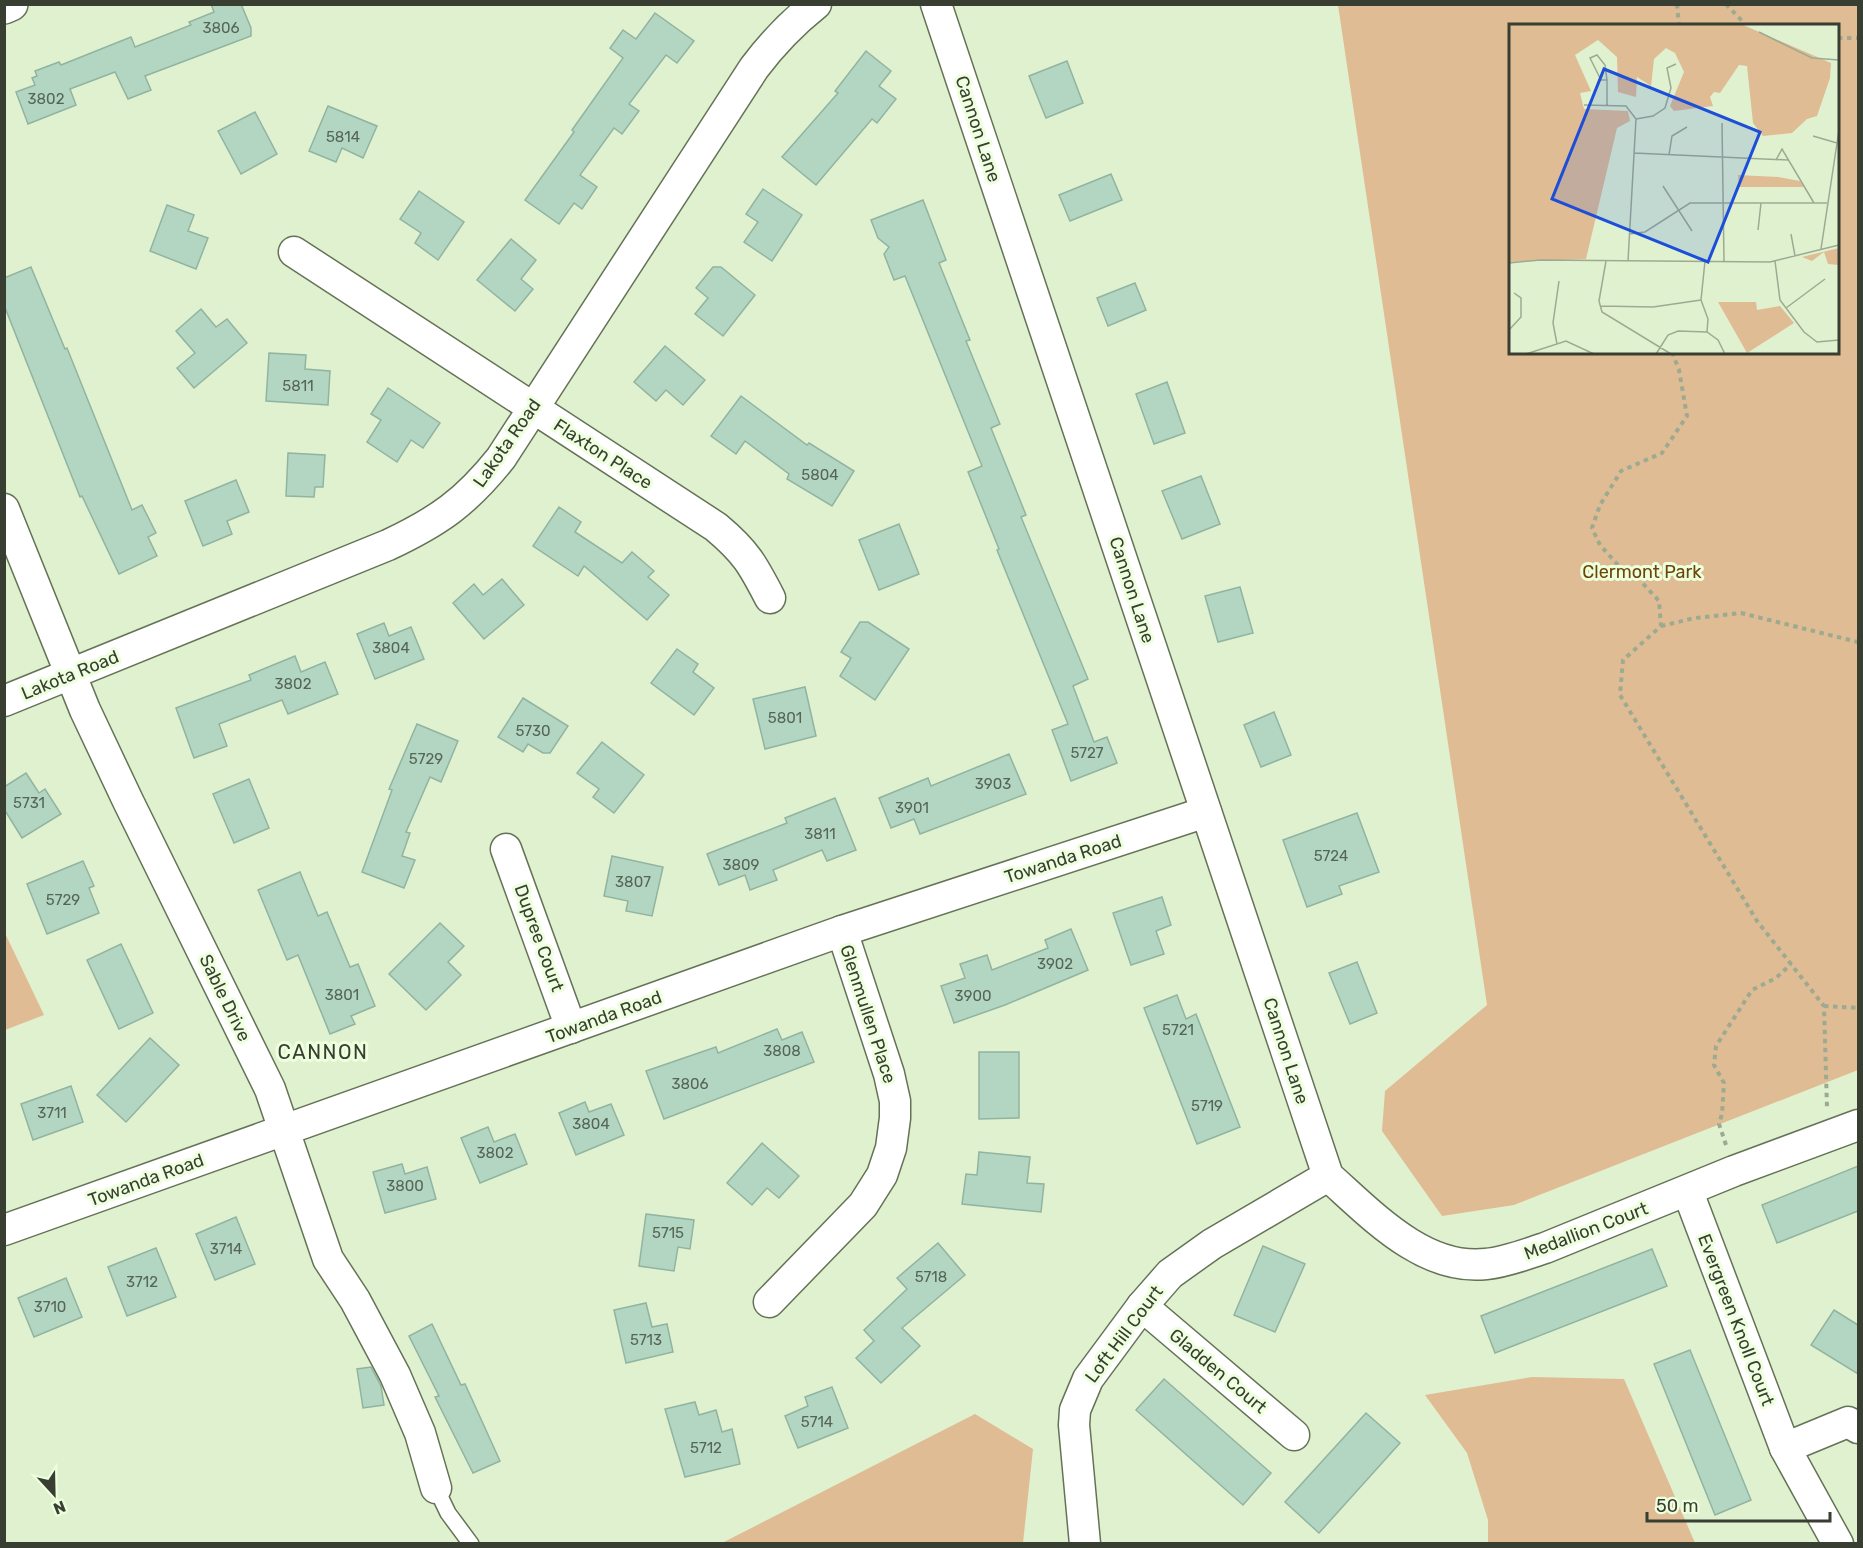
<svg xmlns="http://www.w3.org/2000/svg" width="1863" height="1548" font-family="Rubik,sans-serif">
	<rect width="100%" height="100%" fill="#e0f1d0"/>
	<g fill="#dfbc93" fill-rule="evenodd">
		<path d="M1338,5H1858V1070L1514,1205L1442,1216L1382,1131L1385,1091L1487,1005ZM1510,26H1838V352H1510Z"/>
		<polygon points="4,931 44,1015 5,1030 4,1030"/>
		<polygon points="1532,1377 1624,1379 1695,1543 1488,1543 1488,1520 1467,1453 1425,1395"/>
		<polygon points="975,1414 1033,1449 1023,1543 722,1543"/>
	</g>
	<g fill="#b2d6c1" stroke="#91b4a0" stroke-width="1.5">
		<polygon points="211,4 241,4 251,28 251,36 145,76 151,90 128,99 115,72 70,89 76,105 28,124 16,92 35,85 32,78 37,76 35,71 59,62 61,65 131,37 135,47 191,25 189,22 214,12"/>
		<polygon points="655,13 694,41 677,63 666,55 629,104 639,111 622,134 614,128 580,175 597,187 582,209 574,203 559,224 525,200 574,132 572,130 623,58 610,48 623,30 636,39"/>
		<polygon points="866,51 891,71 879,86 896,99 877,123 872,119 816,185 782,157 838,93 835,91"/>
		<polygon points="1067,61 1083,103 1046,118 1029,76"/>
		<polygon points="328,106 377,126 363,158 342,148 336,162 309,151"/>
		<polygon points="255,112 277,154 241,174 218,131"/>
		<polygon points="1111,174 1122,200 1070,221 1059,195"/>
		<polygon points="763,189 802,215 772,261 744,242 758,222 746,214"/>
		<polygon points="419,191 464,222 438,260 415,243 421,233 400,219"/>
		<polygon points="923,200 946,260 939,263 970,340 966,341 1000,424 991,428 1026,515 1021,517 1088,679 1073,686 1094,742 1107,737 1117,763 1071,781 1052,730 1068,724 997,550 999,549 968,472 982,466 905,276 894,280 884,254 889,247 878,238 871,220"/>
		<polygon points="167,205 194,215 188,231 208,238 196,269 150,251"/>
		<polygon points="511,239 536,260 521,279 533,289 515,311 477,280"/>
		<polygon points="31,267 65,349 67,348 132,510 142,505 156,533 148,537 157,556 119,574 82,496 80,497 4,305 4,278"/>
		<polygon points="713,267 721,267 755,295 723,336 695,314 708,298 696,288"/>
		<polygon points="1135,283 1146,310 1108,326 1097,298"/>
		<polygon points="201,309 216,327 227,319 247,343 194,388 177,368 195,353 176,331"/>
		<polygon points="665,346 705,380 683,405 666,390 656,401 634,382"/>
		<polygon points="269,353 306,355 305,369 330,371 328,405 266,401"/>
		<polygon points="1167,382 1185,433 1154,444 1136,394"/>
		<polygon points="388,388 440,423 423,448 411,440 397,462 367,442 381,420 371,414"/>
		<polygon points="741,396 807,445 809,443 854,471 832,506 787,479 789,474 745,441 736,454 711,436"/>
		<polygon points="288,453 325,455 323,487 315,487 314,497 286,496"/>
		<polygon points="1201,476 1220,524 1182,539 1162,491"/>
		<polygon points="236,480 249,512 227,521 232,534 203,546 185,501"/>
		<polygon points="559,507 581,522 575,532 622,563 632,552 654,571 648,577 669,595 647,620 584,566 578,576 533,546"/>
		<polygon points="899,524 919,574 879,590 859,540"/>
		<polygon points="502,579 524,605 484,639 453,603 474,584 483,595"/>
		<polygon points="1240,587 1253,633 1218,642 1205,596"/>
		<polygon points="860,622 868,622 909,649 875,700 840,676 851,658 841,652"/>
		<polygon points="384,623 389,636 411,627 424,659 375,679 357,634"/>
		<polygon points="677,649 698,664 693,672 714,688 694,715 651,683"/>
		<polygon points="295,656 301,672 325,662 338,694 288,714 282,700 219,724 227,746 194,758 176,708 251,680 249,675"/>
		<polygon points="805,687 816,736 765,749 753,699"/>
		<polygon points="523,698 568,726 550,753 543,753 528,744 523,752 498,737"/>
		<polygon points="1274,712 1291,755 1261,767 1244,725"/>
		<polygon points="417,724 458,741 441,782 430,777 406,832 410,833 402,856 415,860 404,888 362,872 392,790 389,789"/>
		<polygon points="602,742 644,775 614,813 593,797 599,789 577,773"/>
		<polygon points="1009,754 1026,794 920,834 914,819 891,828 879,798 928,778 931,786"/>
		<polygon points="26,773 39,793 45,789 61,814 22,838 4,809 4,787"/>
		<polygon points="249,779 269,828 234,843 213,794"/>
		<polygon points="835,798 856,850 827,861 822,850 773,870 777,880 750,890 745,875 719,885 707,854 787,823 785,818"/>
		<polygon points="1357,813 1379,872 1339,886 1342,894 1307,907 1283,840"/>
		<polygon points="612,856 663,867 652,916 626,911 628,901 604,896"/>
		<polygon points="83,861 94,886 89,888 99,913 47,934 27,884"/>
		<polygon points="300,872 318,916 327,912 350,967 358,964 375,1006 351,1016 355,1024 330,1034 298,955 287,960 258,890"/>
		<polygon points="1162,897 1171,925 1156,931 1164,954 1131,965 1113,913"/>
		<polygon points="440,923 464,946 448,962 461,975 426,1010 389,974"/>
		<polygon points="1071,929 1088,970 1005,1005 954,1023 941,986 965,978 960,964 987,955 992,970 1048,948 1045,940"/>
		<polygon points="121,944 153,1013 119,1029 87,960"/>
		<polygon points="1357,962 1377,1013 1350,1024 1329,973"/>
		<polygon points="1177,995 1186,1019 1196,1014 1240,1127 1197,1144 1144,1008"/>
		<polygon points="777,1029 782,1040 802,1032 814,1062 664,1119 646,1071 716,1047 718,1053"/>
		<polygon points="150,1038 179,1065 126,1122 97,1095"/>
		<polygon points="979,1052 1019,1052 1019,1118 979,1119"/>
		<polygon points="71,1086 83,1122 33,1140 21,1104"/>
		<polygon points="585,1102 589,1112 611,1104 624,1135 576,1155 559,1113"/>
		<polygon points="488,1127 494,1142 515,1134 527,1164 480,1183 461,1138"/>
		<polygon points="762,1143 799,1176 779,1198 767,1188 752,1205 727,1183"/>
		<polygon points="979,1152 1030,1157 1027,1183 1044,1184 1041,1212 962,1204 966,1174 977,1175"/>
		<polygon points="402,1164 405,1174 427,1167 436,1199 385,1213 373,1172"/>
		<polygon points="1858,1166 1858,1211 1777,1243 1762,1205"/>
		<polygon points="646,1214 694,1220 690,1249 678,1247 674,1271 639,1266"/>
		<polygon points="236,1217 255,1264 215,1280 196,1234"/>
		<polygon points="938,1243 965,1275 902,1328 920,1346 881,1383 856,1358 874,1341 864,1330 907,1289 897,1278"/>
		<polygon points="1263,1246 1305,1264 1275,1332 1234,1315"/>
		<polygon points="156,1248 176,1297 127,1316 108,1267"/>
		<polygon points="1652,1249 1667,1286 1495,1353 1481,1316"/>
		<polygon points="66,1278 82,1317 34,1337 18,1298"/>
		<polygon points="646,1303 652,1327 667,1324 673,1352 626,1363 614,1310"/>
		<polygon points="1834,1310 1858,1325 1858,1374 1811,1345"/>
		<polygon points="432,1324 461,1385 465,1384 500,1461 473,1473 435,1397 439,1396 409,1336"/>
		<polygon points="1690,1350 1751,1500 1715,1515 1654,1364"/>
		<polygon points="371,1367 381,1386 384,1405 363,1408 357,1369"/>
		<polygon points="1164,1379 1271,1473 1243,1505 1136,1410"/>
		<polygon points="832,1387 848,1428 798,1448 785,1416 808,1406 805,1397"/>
		<polygon points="695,1402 699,1415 716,1410 722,1432 732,1429 740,1464 685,1477 665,1409"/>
		<polygon points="1366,1413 1400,1443 1319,1533 1285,1502"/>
	</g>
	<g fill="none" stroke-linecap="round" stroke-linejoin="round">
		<g stroke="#647356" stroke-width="18">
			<polyline id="lane" points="436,1488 448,1513 471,1544"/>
		</g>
		<g stroke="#647356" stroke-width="33">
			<g id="street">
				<path d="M936,4L1328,1176C1371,1214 1423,1271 1486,1264C1507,1262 1526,1254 1545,1248L1734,1171L1858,1125"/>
				<path d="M294,252L716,527C746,552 753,565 770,598"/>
				<polyline points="4,509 85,710 128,801 270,1089 328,1259 355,1300 395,1375 420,1433 436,1488"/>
				<path d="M4,701L388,545C439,521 466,502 501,458L754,68C772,44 792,23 816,4"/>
				<polyline points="506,849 571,1028"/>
				<polyline points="1688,1192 1785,1448 1838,1544"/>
				<polyline points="4,1230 842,931 1206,812"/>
				<polyline points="769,1302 863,1205 882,1175 891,1148 895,1118 895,1101 889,1074 842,931"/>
				<polyline points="1142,1306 1294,1435"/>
				<polyline points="1785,1448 1848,1422 1858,1428"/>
				<polyline points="1085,1544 1074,1425 1075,1410 1088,1379 1142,1306 1170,1274 1212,1244 1328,1176"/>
			</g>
		</g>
		<g stroke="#647356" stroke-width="36">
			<polyline id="secondary" points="4,7 11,4"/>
		</g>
		<g stroke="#9daa91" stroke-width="4" stroke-dasharray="4.5 4.5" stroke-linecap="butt">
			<polyline points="1677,4 1679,26"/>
			<polyline points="1726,4 1747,26"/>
			<polyline points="1838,38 1858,38"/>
			<polyline points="1672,352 1679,370 1687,416 1662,453 1621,471 1600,505 1592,528 1600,545 1617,564 1636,576 1659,601 1661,626 1623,660 1620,695 1757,921 1824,1006 1827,1108"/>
			<polyline points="1661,626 1695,618 1741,613 1858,642"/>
			<polyline points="1824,1006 1858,1008"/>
			<polyline points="1726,1145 1719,1124 1722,1114 1724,1083 1714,1065 1716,1046 1752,990 1776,978 1791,964"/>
		</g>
		<use href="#lane" stroke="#fff" stroke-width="15"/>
		<use href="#street" stroke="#fff" stroke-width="30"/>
		<use href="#secondary" stroke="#fff" stroke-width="33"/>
	</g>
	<g text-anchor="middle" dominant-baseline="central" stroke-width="6" stroke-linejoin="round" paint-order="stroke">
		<g font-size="15" fill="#566556">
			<text x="221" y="28">3806</text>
			<text x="46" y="99">3802</text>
			<text x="343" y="137">5814</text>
			<text x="298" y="386">5811</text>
			<text x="820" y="475">5804</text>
			<text x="391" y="648">3804</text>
			<text x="293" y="684">3802</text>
			<text x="785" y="718">5801</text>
			<text x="533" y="731">5730</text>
			<text x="1087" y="753">5727</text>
			<text x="426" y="759">5729</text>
			<text x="993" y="784">3903</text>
			<text x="29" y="803">5731</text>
			<text x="912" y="808">3901</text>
			<text x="820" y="834">3811</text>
			<text x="1331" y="856">5724</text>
			<text x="741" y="865">3809</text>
			<text x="633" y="882">3807</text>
			<text x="63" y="900">5729</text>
			<text x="1055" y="964">3902</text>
			<text x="342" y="995">3801</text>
			<text x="973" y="996">3900</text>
			<text x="1178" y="1030">5721</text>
			<text x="782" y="1051">3808</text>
			<text x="690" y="1084">3806</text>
			<text x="1207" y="1106">5719</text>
			<text x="52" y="1113">3711</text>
			<text x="591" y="1124">3804</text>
			<text x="495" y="1153">3802</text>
			<text x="405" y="1186">3800</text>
			<text x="668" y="1233">5715</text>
			<text x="226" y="1249">3714</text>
			<text x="931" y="1277">5718</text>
			<text x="142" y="1282">3712</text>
			<text x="50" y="1307">3710</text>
			<text x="646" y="1340">5713</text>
			<text x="817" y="1422">5714</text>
			<text x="706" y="1448">5712</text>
		</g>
		<g font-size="18" fill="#383f32" stroke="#edffdd">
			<text transform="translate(978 129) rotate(72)">Cannon Lane</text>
			<text transform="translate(507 443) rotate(-55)">Lakota Road</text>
			<text transform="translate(603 454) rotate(33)">Flaxton Place</text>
			<text transform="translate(1132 590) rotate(72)">Cannon Lane</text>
			<text transform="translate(70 675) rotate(-22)">Lakota Road</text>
			<text transform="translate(1063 859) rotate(-18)">Towanda Road</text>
			<text transform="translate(539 938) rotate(70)">Dupree Court</text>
			<text transform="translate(225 998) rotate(64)">Sable Drive</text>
			<text transform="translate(868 1014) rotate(72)">Glenmullen Place</text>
			<text transform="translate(604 1017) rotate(-20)">Towanda Road</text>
			<text transform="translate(1286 1051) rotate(72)">Cannon Lane</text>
			<text transform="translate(146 1180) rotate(-20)">Towanda Road</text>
			<text transform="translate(1586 1231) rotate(-21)">Medallion Court</text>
			<text transform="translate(1736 1320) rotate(69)">Evergreen Knoll Court</text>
			<text transform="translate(1124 1334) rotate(-53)">Loft Hill Court</text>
			<text transform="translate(1218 1371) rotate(40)">Gladden Court</text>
		</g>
		<g font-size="18" fill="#6c4507" stroke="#edffdd">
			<text x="1642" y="572">Clermont Park</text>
		</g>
		<g font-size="20" letter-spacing="1.5" fill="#383f32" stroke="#edffdd">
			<text x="323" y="1052">CANNON</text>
		</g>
	</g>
	<g transform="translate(1509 24)">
		<rect width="330" height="330" fill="#e0f1d0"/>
		<path d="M0,0H232L322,39L321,54L308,92L298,95L283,109L254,112L244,99L238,42L230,41L211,69L205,68L201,73L204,82L165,87L161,82L175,48L166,29L157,24L145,35L142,62L128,53L127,73L109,68L108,33L89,16L66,31L82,67L71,69L75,85L119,87L121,97L108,104L77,235L0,238ZM229,151L269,153L291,157L295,163H230ZM330,224V241L319,240L315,228L303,237L293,233ZM209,278H247L248,286L271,282L285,299L238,329Z" fill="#dfbc93"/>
		<path fill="none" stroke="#9daa91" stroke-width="1.5" d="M250,8L303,34L330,36M75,81L117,82L127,95M98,81V56L96,41L88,31L81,34L92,56H98M127,95L144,92L156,84L162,64L158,44L167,40M213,99L215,237M304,112L328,119M125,129L279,136M160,131L163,112L178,103M267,136L273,125L305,179M154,162L183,207M249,206L252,179M120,210L136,208L181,179H318M282,210L286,232M312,225L330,106M97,237L90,277L93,288L162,330M119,237L127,95M196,237L192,276L199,295L198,308M266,237L271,276L295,308L308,318L330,316M0,239L31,236L261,238L330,221M91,282L144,283L192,276M277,284L316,255M0,306L12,293V274L5,269M48,320L44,299L50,257M17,330L57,317L85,330M147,330L159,311L169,307L198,308L209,316L216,330"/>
		<path fill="#1d4ed8" fill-opacity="0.15" stroke="#1d4ed8" stroke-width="3" d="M95,45L251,108L199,238L43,175Z"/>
		<rect width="330" height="330" fill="none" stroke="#383f32" stroke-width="3"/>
	</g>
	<rect width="1863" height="1548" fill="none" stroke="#383f32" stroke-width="12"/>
	<g transform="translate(54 1494) rotate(158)" stroke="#edffdd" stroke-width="4.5" paint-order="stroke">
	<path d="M0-4.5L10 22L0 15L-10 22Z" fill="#383f32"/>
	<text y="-9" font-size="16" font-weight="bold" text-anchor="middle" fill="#383f32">N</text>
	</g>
	<path d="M1647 1512v9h183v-9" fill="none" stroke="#383f32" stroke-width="3"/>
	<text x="1656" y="1512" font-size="18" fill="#383f32" stroke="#edffdd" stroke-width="4.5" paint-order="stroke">50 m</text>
</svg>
